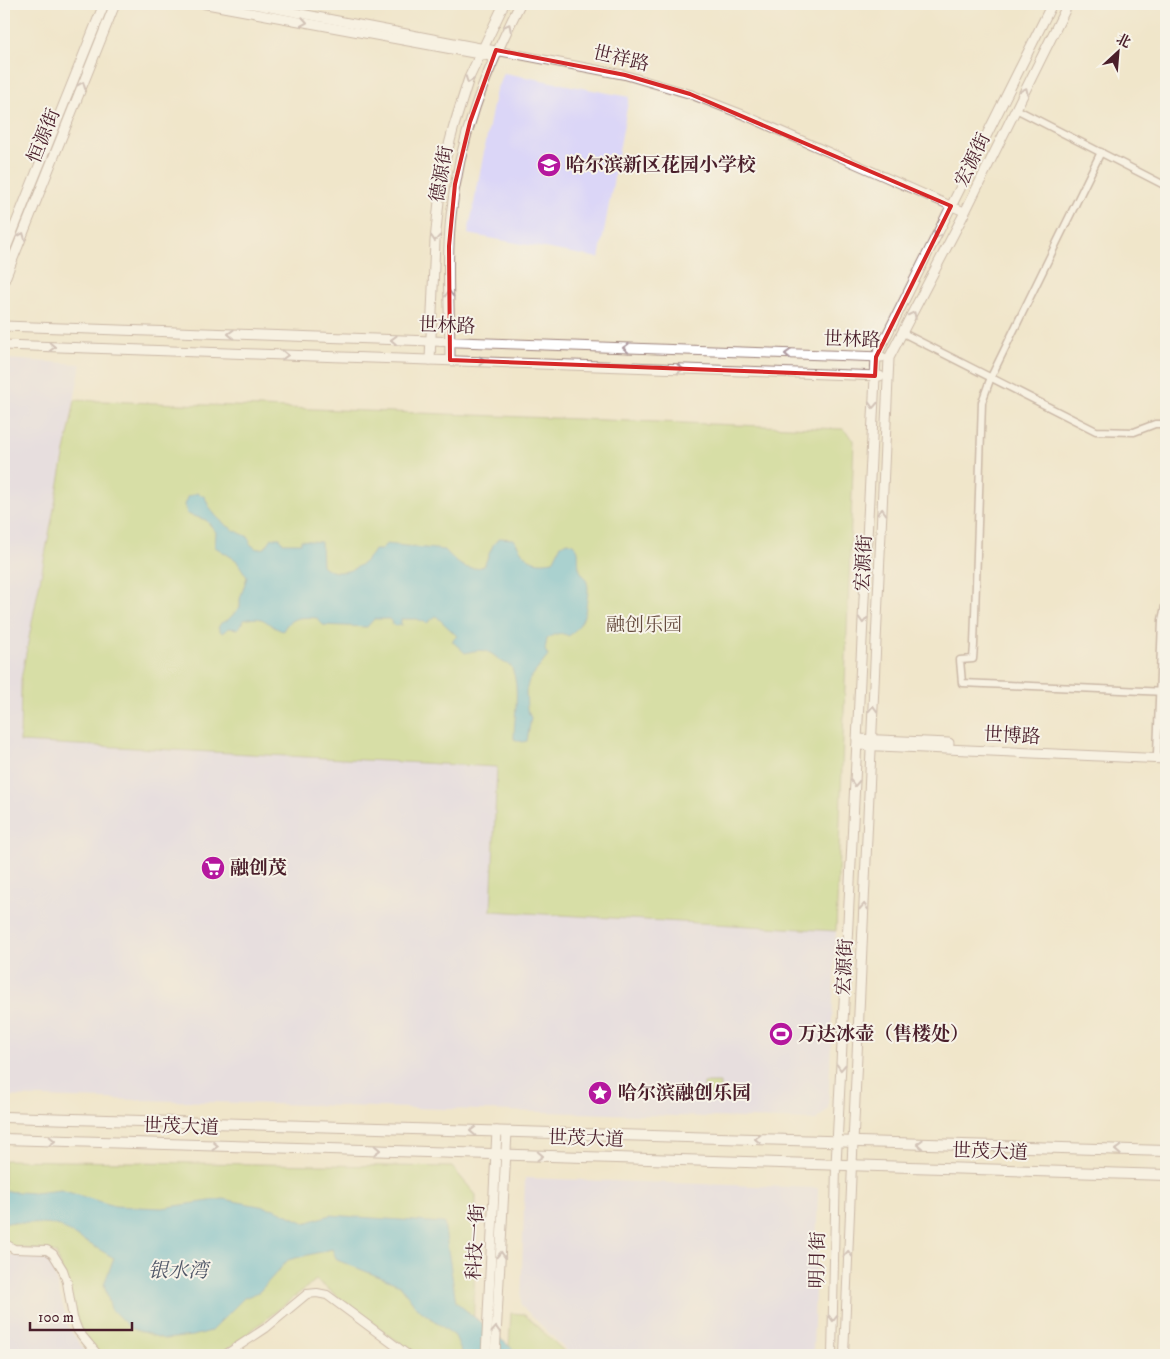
<svg xmlns="http://www.w3.org/2000/svg" width="1170" height="1359" font-family="'IM FELL DW Pica','Noto Serif SC',serif">
	<rect width="100%" height="100%" fill="#f7f3e8"/>
	<filter id="ink" filterUnits="userSpaceOnUse"><feTurbulence type="fractalNoise" baseFrequency=".02" numOctaves="2"/><feDisplacementMap in="SourceGraphic" scale="10" xChannelSelector="R" yChannelSelector="G"/><feConvolveMatrix kernelMatrix="1 2 1 2 8 2 1 2 1" color-interpolation-filters="sRGB"/></filter>
	<filter id="wash" filterUnits="userSpaceOnUse"><feTurbulence type="fractalNoise" baseFrequency=".0096" numOctaves="4" result="noise"/><feDisplacementMap in="SourceGraphic" scale="20" xChannelSelector="R" yChannelSelector="G"/><feGaussianBlur stdDeviation="1.12" result="paint"/><feColorMatrix in="noise" values="0 0 0 0 0 0 0 0 0 0 0 0 0 0 0 0 0 1.4 0 .05"/><feComposite in="paint" operator="in"/></filter>
	<g filter="url(#wash)">
		<rect width="100%" height="100%" fill="#f0e6cb"/>
		<g fill="#dbd6f7">
			<polygon points="504,73 629,97 599,258 468,234 496,90"/>
			<polygon points="4,359 81,364 21,679 20,742 498,767 491,911 836,931 828,1109 816,1120 4,1096"/>
			<polygon points="525,1178 818,1188 813,1355 571,1355 521,1305"/>
			<polygon points="4,1254 50,1259 69,1328 87,1355 4,1355"/>
		</g>
		<g fill="#b9d47a" stroke="#827a52">
			<polygon points="75,400 843,429 854,440 836,931 491,911 497,767 20,742 21,679"/>
			<polygon points="704,1083 720,1083 720,1099 704,1098"/>
			<polygon points="4,1160 452,1167 476,1195 473,1355 415,1355 316,1280 220,1355 99,1355 87,1347 68,1293 56,1253 4,1245"/>
			<polygon points="511,1313 524,1314 568,1355 520,1355 509,1347"/>
		</g>
		<g fill="#56b8d5" stroke="#506c80">
			<path d="M197,493L205,497C212,518 229,529 249,537L250,544L257,549L265,548L272,538H280L283,543H301V540L321,542L322,565C338,581 365,567 374,550H381L386,544L445,550C457,563 465,573 484,566L493,545L499,538L514,539C525,558 530,565 553,561L561,545L568,542C582,547 577,554 579,567C580,573 584,575 586,580C589,586 588,593 587,599C585,618 583,623 569,636C560,632 555,633 547,639L545,650L548,656L529,680L526,691L527,709L531,718L527,741L522,742L514,739C514,715 521,688 511,666C490,658 494,645 465,653L452,641L457,636L436,616L427,623L417,619H401V625L395,626L389,619H374L367,627L323,625L317,618C302,617 290,616 283,631C264,625 268,614 244,620L238,629L229,628L222,633L218,628L221,623L228,620L240,607V599L247,577L236,560L215,547L216,532L206,520L187,514L185,505L187,497Z"/>
			<polygon points="61,1190 115,1206 162,1208 223,1199 275,1209 305,1223 330,1215 444,1223 456,1302 520,1355 463,1355 455,1336 417,1308 400,1285 337,1260 332,1249 288,1260 259,1292 244,1298 211,1331 193,1336 164,1339 130,1328 111,1309 104,1284 114,1258 57,1225 4,1222 4,1191 34,1193"/>
		</g>
	</g>
	<g filter="url(#ink)">
		<g fill="none" stroke-linecap="round" stroke-linejoin="round">
			<g stroke="#9d827b" stroke-width="9">
				<g id="minor">
					<polyline points="1016,109 1166,186"/>
					<polyline points="1101,152 991,377 982,402 974,645 973,659 960,660 962,683 1166,692"/>
					<polyline points="903,333 1096,431 1134,432 1155,424 1166,424"/>
					<polyline points="1157,754 1162,620 1166,602"/>
				</g>
			</g>
			<g stroke="#9d827b" stroke-width="10">
				<g id="tertiary">
					<polyline points="204,4 493,57"/>
					<polyline points="251,4 625,75 690,94 744,115 965,212"/>
					<polyline points="4,1243 14,1249 47,1250 53,1254 63,1270 67,1282 73,1318 78,1331 98,1355"/>
					<polyline points="225,1355 266,1328 307,1294 317,1293 327,1295 408,1355"/>
					<polyline points="832,1355 836,1165"/>
					<polyline points="844,1355 852,1165"/>
				</g>
			</g>
			<g stroke="#9d827b" stroke-width="11">
				<g id="secondary">
					<polyline points="4,253 104,4"/>
					<polyline points="4,281 115,4"/>
					<polyline points="4,326 882,357"/>
					<polyline points="4,345 880,376"/>
					<polyline points="430,360 435,241 442,171 454,126 469,78 504,4"/>
					<path d="M450,360C450,312 446,264 451,216C459,137 485,74 520,4"/>
					<polyline points="857,739 949,743"/>
					<polyline points="857,745 1166,759"/>
					<polyline points="836,1165 876,357 1052,4"/>
					<polyline points="852,1165 889,358 965,212 1068,4"/>
					<polyline points="486,1355 497,1131"/>
					<polyline points="495,1355 507,1132"/>
				</g>
			</g>
			<g stroke="#9d827b" stroke-width="12">
				<g id="primary">
					<polyline points="4,1117 1166,1151"/>
					<polyline points="4,1139 1166,1175"/>
				</g>
			</g>
			<use href="#minor" stroke="#fff" stroke-width="6"/>
			<use href="#tertiary" stroke="#fff" stroke-width="8"/>
			<use href="#secondary" stroke="#fff" stroke-width="9"/>
			<use href="#primary" stroke="#fff" stroke-width="10"/>
		</g>
		<defs><path id="oneway-chevron" d="M-2-3.5L2.5 0L-2 3.5" fill="none" stroke-width="1.6" stroke-linecap="round" stroke-linejoin="round" transform="scale(1.25)"/></defs>
		<g stroke="#ae9aa0">
			<use href="#oneway-chevron" transform="translate(304 22) rotate(10)"/>
			<use href="#oneway-chevron" transform="translate(508 27) rotate(-63)"/>
			<use href="#oneway-chevron" transform="translate(469 80) rotate(110)"/>
			<use href="#oneway-chevron" transform="translate(82 85) rotate(-68)"/>
			<use href="#oneway-chevron" transform="translate(1025 91) rotate(-64)"/>
			<use href="#oneway-chevron" transform="translate(937 235) rotate(117)"/>
			<use href="#oneway-chevron" transform="translate(22 236) rotate(-68)"/>
			<use href="#oneway-chevron" transform="translate(435 238) rotate(94)"/>
			<use href="#oneway-chevron" transform="translate(449 294) rotate(-91)"/>
			<use href="#oneway-chevron" transform="translate(913 315) rotate(-63)"/>
			<use href="#oneway-chevron" transform="translate(231 334) rotate(-178)"/>
			<use href="#oneway-chevron" transform="translate(394 340) rotate(-178)"/>
			<use href="#oneway-chevron" transform="translate(52 347) rotate(2)"/>
			<use href="#oneway-chevron" transform="translate(626 348) rotate(-178)"/>
			<use href="#oneway-chevron" transform="translate(788 354) rotate(-178)"/>
			<use href="#oneway-chevron" transform="translate(285 355) rotate(2)"/>
			<use href="#oneway-chevron" transform="translate(482 361) rotate(2)"/>
			<use href="#oneway-chevron" transform="translate(680 369) rotate(2)"/>
			<use href="#oneway-chevron" transform="translate(873 405) rotate(93)"/>
			<use href="#oneway-chevron" transform="translate(882 512) rotate(-87)"/>
			<use href="#oneway-chevron" transform="translate(863 620) rotate(93)"/>
			<use href="#oneway-chevron" transform="translate(873 709) rotate(-87)"/>
			<use href="#oneway-chevron" transform="translate(855 783) rotate(93)"/>
			<use href="#oneway-chevron" transform="translate(864 907) rotate(-87)"/>
			<use href="#oneway-chevron" transform="translate(841 1067) rotate(93)"/>
			<use href="#oneway-chevron" transform="translate(473 1131) rotate(-178)"/>
			<use href="#oneway-chevron" transform="translate(758 1139) rotate(-178)"/>
			<use href="#oneway-chevron" transform="translate(52 1141) rotate(2)"/>
			<use href="#oneway-chevron" transform="translate(920 1144) rotate(-178)"/>
			<use href="#oneway-chevron" transform="translate(215 1146) rotate(2)"/>
			<use href="#oneway-chevron" transform="translate(377 1150) rotate(2)"/>
			<use href="#oneway-chevron" transform="translate(1118 1150) rotate(-178)"/>
			<use href="#oneway-chevron" transform="translate(540 1156) rotate(2)"/>
			<use href="#oneway-chevron" transform="translate(848 1254) rotate(-87)"/>
			<use href="#oneway-chevron" transform="translate(501 1255) rotate(-87)"/>
			<use href="#oneway-chevron" transform="translate(833 1318) rotate(91)"/>
			<use href="#oneway-chevron" transform="translate(496 1330) rotate(-87)"/>
		</g>
	</g>
	<path d="M0 0H1170V1359H0ZM496,50L625,75L690,94L951,206L876,357L875,376L450,360L449,246L455,184L470,122Z" fill="#f0e6cb" fill-opacity=".55" fill-rule="evenodd"/>
	<path fill="none" stroke="#d62828" stroke-width="4" stroke-linejoin="round" d="M496,50L625,75L690,94L951,206L876,357L875,376L450,360L449,246L455,184L470,122Z"/>
	<defs>
		<g id="school-disc" transform="scale(1.25)"><circle r="9.5" fill="#b5179e" stroke="#f7f3e8"/><path d="M0-5L7-2L0 1L-7-2ZM-4 1L0 2.5L4 1V4Q0 6-4 4Z" fill="#fff"/></g>
		<g id="supermarket-disc" transform="scale(1.25)"><circle r="9.5" fill="#b5179e" stroke="#f7f3e8"/><path d="M-6-5.5h2.5l.6 2H6L4.5 2H-2.5L-4.4-4H-6ZM-1.5 3.2a1.3 1.3 0 1 0 .1 0ZM3 3.2a1.3 1.3 0 1 0 .1 0Z" fill="#fff"/></g>
		<g id="stadium-disc" transform="scale(1.25)"><circle r="9.5" fill="#b5179e" stroke="#f7f3e8"/><path d="M0-5a6.5 5 0 1 0 0 10a6.5 5 0 1 0 0-10ZM-3.5-1.8h7v3.6h-7Z" fill="#fff"/></g>
		<g id="sight-disc" transform="scale(1.25)"><circle r="9.5" fill="#b5179e" stroke="#f7f3e8"/><path d="M0-6L1.8-2.2L6-1.7L2.9 1.2L3.7 5.4L0 3.3L-3.7 5.4L-2.9 1.2L-6-1.7L-1.8-2.2Z" fill="#fff"/></g>
	</defs>
	<g fill-rule="evenodd">
		<use href="#school-disc" x="549" y="165"/>
		<use href="#supermarket-disc" x="213" y="868"/>
		<use href="#stadium-disc" x="781" y="1034"/>
		<use href="#sight-disc" x="600" y="1093"/>
	</g>
	<g text-anchor="middle" dominant-baseline="central" stroke-width="4" stroke-linejoin="round" paint-order="stroke">
		<g font-size="19" fill="#4a1f2b" stroke="#f7f3e8">
			<text transform="translate(621 59) rotate(13)">世祥路</text>
			<text transform="translate(44 136) rotate(-68)">恒源街</text>
			<text transform="translate(973 160) rotate(-64)">宏源街</text>
			<text transform="translate(442 174) rotate(-80)">德源街</text>
			<text transform="translate(447 326) rotate(2)">世林路</text>
			<text transform="translate(852 340) rotate(2)">世林路</text>
			<text transform="translate(864 563) rotate(-87)">宏源街</text>
			<text transform="translate(1012 736) rotate(3)">世博路</text>
			<text transform="translate(845 967) rotate(-87)">宏源街</text>
			<text transform="translate(181 1127) rotate(2)">世茂大道</text>
			<text transform="translate(586 1139) rotate(2)">世茂大道</text>
			<text transform="translate(990 1152) rotate(2)">世茂大道</text>
			<text transform="translate(476 1242) rotate(-87)">科技一街</text>
			<text transform="translate(818 1260) rotate(-89)">明月街</text>
		</g>
		<g font-size="19" font-weight="bold" fill="#4a1f2b" stroke="#f7f3e8" text-anchor="start">
			<text x="566" y="165">哈尔滨新区花园小学校</text>
			<text x="230" y="868">融创茂</text>
			<text x="798" y="1034">万达冰壶（售楼处）</text>
			<text x="618" y="1093">哈尔滨融创乐园</text>
		</g>
		<g font-size="19" fill="#664c3f" stroke="#f7f3e8">
			<text x="644" y="625">融创乐园</text>
		</g>
		<g font-size="20" font-style="italic" fill="#4e5566" stroke="#f7f3e8">
			<text x="178" y="1271">银水湾</text>
		</g>
	</g>
	<rect width="1170" height="1359" fill="none" stroke="#f7f3e8" stroke-width="20"/>
	<g transform="translate(1118 52) rotate(26)" stroke="#f7f3e8" stroke-width="4" paint-order="stroke">
	<path d="M0-4L9 19L0 12L-9 19Z" fill="#4a1f2b"/>
	<text y="-8" font-size="14" font-weight="bold" text-anchor="middle" fill="#4a1f2b">北</text>
	</g>
	<path d="M30 1322v8h102v-8" fill="none" stroke="#4a1f2b" stroke-width="2.5"/>
	<text x="38" y="1322" font-size="15" fill="#4a1f2b" stroke="#f7f3e8" stroke-width="4" paint-order="stroke">100 m</text>
</svg>
